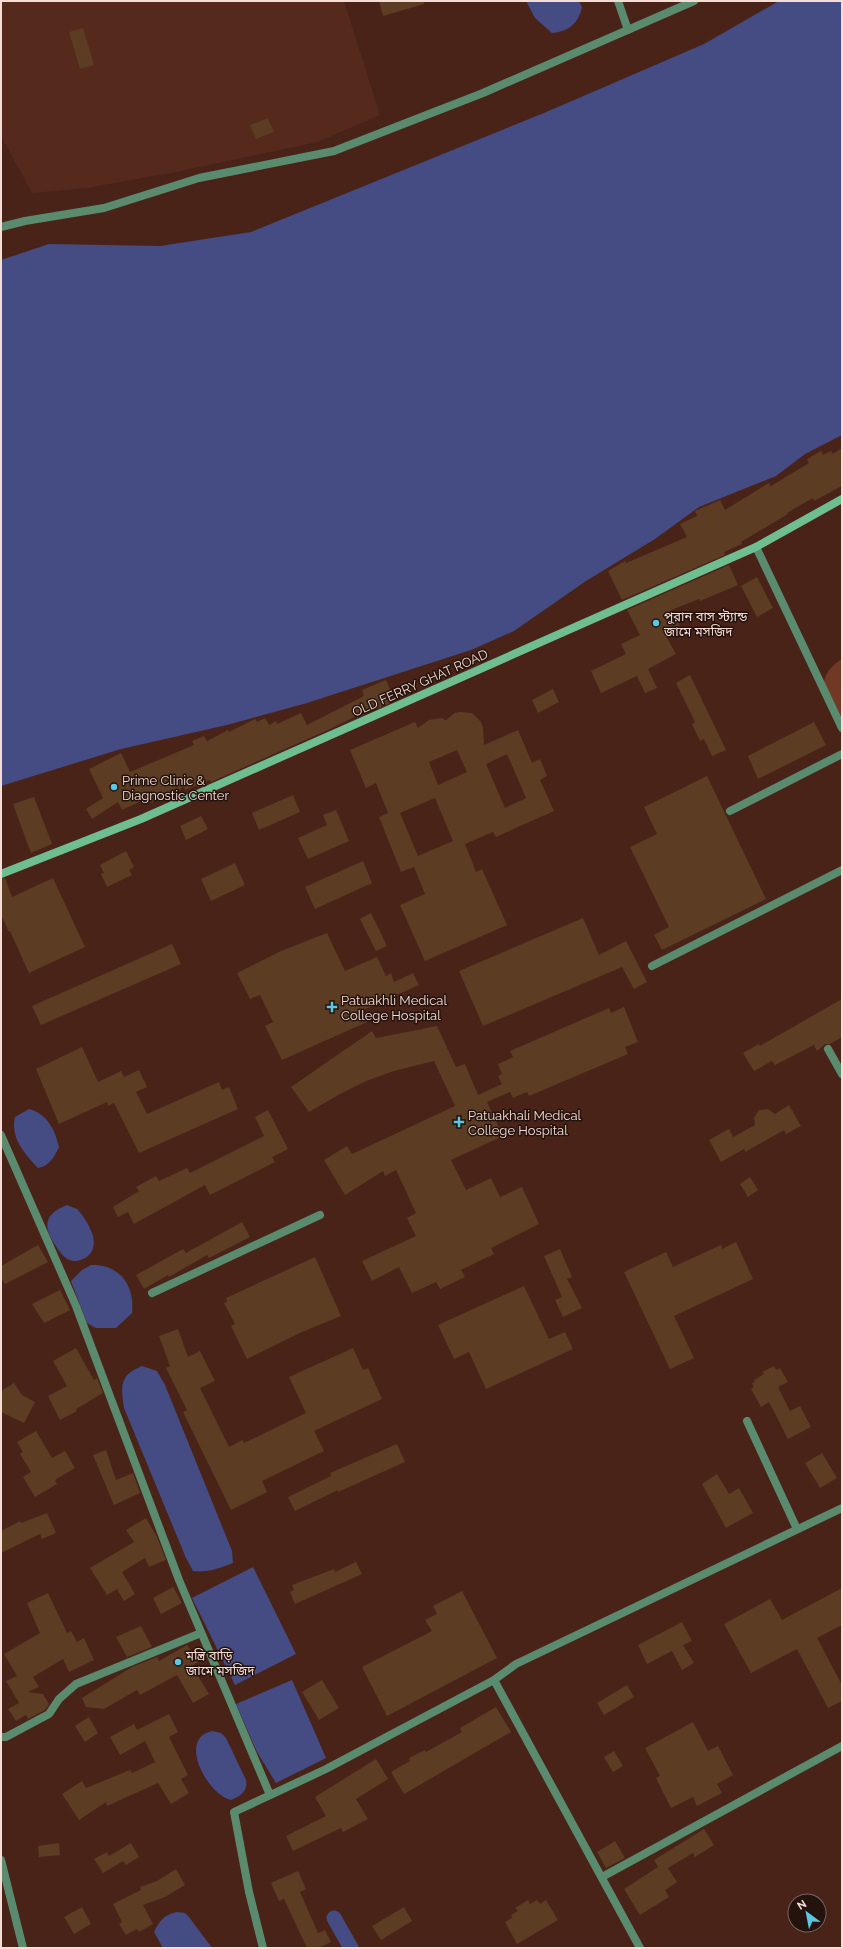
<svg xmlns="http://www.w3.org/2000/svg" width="843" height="1949" font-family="Raleway,'Noto Sans Bengali',sans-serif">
	<rect width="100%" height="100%" fill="#492318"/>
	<polygon fill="#55291b" points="1,1 344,1 380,115 318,142 176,172 87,188 32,193 1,136"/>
	<path fill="#713826" d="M842,659V719L824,682C826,671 833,665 842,659Z"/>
	<g fill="#454b83">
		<path d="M526,1H579L582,7C579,23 568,32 552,33L535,18Z"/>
		<polygon points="779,1 842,1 842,435 805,454 776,476 699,507 655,539 586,581 514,631 471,650 307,703 227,725 121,749 1,786 1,260 49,244 160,246 251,232 544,113 704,44"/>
		<path d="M29,1109C47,1114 55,1129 59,1147C54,1157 50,1166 38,1168C25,1154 10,1138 15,1117Z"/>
		<path d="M67,1205L77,1209C86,1219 102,1242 89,1255C85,1259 79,1261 73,1261C64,1259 60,1252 55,1245C43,1226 44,1214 67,1205Z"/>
		<path d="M91,1265C120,1264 135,1286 132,1313L116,1328H96L87,1323L71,1281L82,1270Z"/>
		<path d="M142,1366L157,1371L165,1385L232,1551L233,1563C221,1568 206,1573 193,1571L186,1558L124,1408C121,1387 119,1375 142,1366Z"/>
		<polygon points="253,1567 296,1654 235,1685 192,1598"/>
		<polygon points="292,1680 326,1758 276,1783 257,1752 236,1704"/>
		<path d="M212,1731L221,1733L226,1738L246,1780C248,1791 241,1796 231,1800C209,1796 176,1739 212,1731Z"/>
		<path d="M177,1912L185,1913L189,1917L212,1948H163L154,1932C160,1920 164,1915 177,1912Z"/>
	</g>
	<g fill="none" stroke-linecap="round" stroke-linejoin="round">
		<polyline stroke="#454b83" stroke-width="15" points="334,1918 351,1948"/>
	</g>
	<g fill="#5c3c22" fill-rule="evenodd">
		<polygon points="379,1 424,1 424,4 383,16"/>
		<polygon points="83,28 94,65 80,69 69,32"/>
		<polygon points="268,118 274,132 256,139 250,125"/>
		<polygon points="842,448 842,486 814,501 813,498 787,513 788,514 741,542 742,544 724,552 725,555 622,600 608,571 625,561 626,563 687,537 680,524 697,516 695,511 720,500 725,510 769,483 771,486 809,463 807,459 821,451 823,455 831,451 833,454"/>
		<polygon points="729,565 738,585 700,601 699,599 671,610 682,630 667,638 676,654 648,669 657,688 645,693 637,676 601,693 591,671 626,654 621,644 640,635 627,610"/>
		<polygon points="757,577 773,608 757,617 741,586"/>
		<polygon points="690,675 726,750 712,756 704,739 700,741 692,724 695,722 676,683"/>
		<polygon points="386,680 395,701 371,711 370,709 330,729 211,782 210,780 185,790 184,787 151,803 148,798 122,810 118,802 92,819 86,809 103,798 89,769 121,753 130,772 194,745 192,741 204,736 207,741 228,730 229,732 255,719 257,722 265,718 269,725 276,721 277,724 301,713 307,725 364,696 362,690"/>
		<polygon points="553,689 559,702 538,713 532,700"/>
		<path d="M460,712L472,713L481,722L483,727L484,745L518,730L532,763L540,759L547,776L540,780L554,811L496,837L493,832L465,844L476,872L482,869L507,925L425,961L400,905L425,894L414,867L401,872L379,817L388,813L376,783L366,788L350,750L415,722L418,728L429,720L441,718L446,720L455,713ZM457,750L467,772L438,785L429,762ZM507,754L526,798L505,808L486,764ZM435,798L453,841L418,856L400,813Z"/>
		<polygon points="814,722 826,745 758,779 748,756"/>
		<polygon points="707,776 766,899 662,950 654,935 669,927 630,847 657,834 644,807"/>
		<polygon points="293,795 300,812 259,830 252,813"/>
		<polygon points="34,797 52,844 31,853 13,804"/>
		<polygon points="336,810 349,841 308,859 298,838 327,825 323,815"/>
		<polygon points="201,816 208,829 186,840 180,826"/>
		<polygon points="126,851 134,867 129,870 132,875 107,887 101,874 104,873 100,865"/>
		<polygon points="363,861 372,883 315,909 305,887"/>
		<polygon points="235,863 245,885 211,901 201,879"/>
		<polygon points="5,878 12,897 53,878 85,947 29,973 10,931 9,932 1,915 1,879"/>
		<polygon points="371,913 387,946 376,951 360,919"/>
		<polygon points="583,918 599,955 626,941 647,982 634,989 622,967 483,1026 459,971"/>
		<polygon points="327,933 345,971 377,957 386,976 391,973 394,982 413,973 419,985 361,1011 367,1022 282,1060 265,1026 273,1022 260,995 250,999 237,973 281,951"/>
		<polygon points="172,944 181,964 41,1025 32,1006"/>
		<polygon points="842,999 842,1037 830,1044 825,1044 817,1051 814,1045 775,1065 772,1061 754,1071 743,1053 759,1044 760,1046"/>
		<polygon points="624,1007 638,1042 625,1047 628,1054 529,1096 527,1092 513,1098 510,1092 487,1102 503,1136 451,1160 466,1190 491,1178 500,1197 522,1187 539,1224 491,1248 494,1254 461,1270 465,1277 440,1289 436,1282 412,1293 399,1267 372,1281 362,1261 416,1236 407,1218 416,1213 396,1170 385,1176 383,1171 345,1195 324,1160 347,1146 352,1154 455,1106 434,1061 394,1071 366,1081 340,1094 309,1112 291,1087 372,1031 376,1038 437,1026 456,1067 465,1064 478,1095 502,1084 498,1076 502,1074 498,1064 513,1057 510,1051 609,1008 611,1013"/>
		<polygon points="82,1047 98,1082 121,1071 124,1077 139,1070 147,1087 136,1092 147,1114 219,1082 222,1090 229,1087 238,1109 139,1153 114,1103 108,1106 107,1102 59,1124 36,1069"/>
		<polygon points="789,1105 801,1126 786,1134 784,1130 745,1152 744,1149 721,1162 709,1140 729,1129 733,1137 755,1125 754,1118 759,1110 768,1109 775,1114"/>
		<polygon points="268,1110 288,1149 272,1157 275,1162 210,1195 205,1185 134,1224 128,1212 118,1217 113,1207 139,1191 136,1187 156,1176 159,1181 187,1168 190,1173 264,1136 255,1117"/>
		<polygon points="750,1177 758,1190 748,1197 740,1184"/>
		<polygon points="242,1222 250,1237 209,1258 207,1255 169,1277 168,1275 144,1289 136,1275 183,1249 186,1253"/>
		<polygon points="736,1242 753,1279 674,1316 694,1358 670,1369 624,1272 666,1252 673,1267 721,1245 722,1249"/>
		<polygon points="38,1245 48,1262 5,1284 1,1278 1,1266"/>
		<polygon points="560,1249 572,1277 567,1279 582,1308 563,1317 555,1300 562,1297 544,1256"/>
		<polygon points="315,1257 341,1316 302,1332 247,1359 231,1326 235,1324 224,1303 227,1302 226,1298"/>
		<polygon points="524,1286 549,1339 565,1332 573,1349 486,1389 469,1352 454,1359 438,1325"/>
		<polygon points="60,1290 70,1310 44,1323 32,1304"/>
		<polygon points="178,1329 188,1357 200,1351 215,1381 200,1388 229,1447 242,1440 244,1443 306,1413 289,1377 353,1348 363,1370 368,1368 382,1399 314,1431 324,1451 262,1481 267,1492 231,1510 183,1412 187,1410 166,1368 170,1366 159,1336"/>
		<polygon points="76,1348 94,1380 97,1378 103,1393 76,1409 77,1411 60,1420 48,1396 67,1386 53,1361"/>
		<polygon points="774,1366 776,1370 780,1368 788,1382 778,1387 790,1411 800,1406 811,1427 788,1439 769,1402 761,1407 751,1389 754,1387 752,1383 755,1382 754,1380 764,1374 762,1372"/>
		<polygon points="14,1383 22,1395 35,1402 24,1423 1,1412 1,1391"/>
		<polygon points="36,1431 52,1458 65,1451 75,1468 55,1480 57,1484 35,1497 23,1477 31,1472 20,1454 23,1452 17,1442"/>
		<polygon points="397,1444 405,1462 338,1492 338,1490 295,1511 288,1497 331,1476 330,1473"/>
		<polygon points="106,1450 116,1480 133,1473 140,1493 114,1505 93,1455"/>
		<polygon points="822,1453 837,1478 820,1488 805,1463"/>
		<polygon points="717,1474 729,1494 739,1488 753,1513 726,1528 702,1484"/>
		<polygon points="47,1513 56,1533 42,1539 40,1534 1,1553 1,1531 20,1521 21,1523"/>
		<polygon points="146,1518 157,1537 166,1560 149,1567 145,1558 122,1572 135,1594 124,1601 117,1589 107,1595 90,1568 134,1542 126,1530"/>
		<polygon points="356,1562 362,1574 295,1604 290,1592 294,1590 292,1585 334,1569 335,1572"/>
		<polygon points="173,1587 182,1603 161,1614 153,1598"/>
		<polygon points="842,1588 842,1625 817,1638 842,1685 842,1701 828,1708 797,1649 751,1673 724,1624 770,1599 782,1620"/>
		<polygon points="462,1591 497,1658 387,1716 362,1667 432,1631 425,1620 437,1614 433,1606"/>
		<polygon points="48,1593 67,1633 71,1631 77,1642 84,1638 94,1660 69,1672 63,1659 33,1677 39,1687 28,1692 43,1694 49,1704 45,1710 28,1719 26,1715 16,1721 8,1709 19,1703 6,1681 17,1676 4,1654 40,1633 27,1603"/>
		<polygon points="682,1622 692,1641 683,1645 694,1663 682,1670 672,1651 647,1664 638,1645"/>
		<polygon points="141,1626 152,1647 127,1657 116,1637"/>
		<polygon points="187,1645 198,1662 192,1666 209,1694 193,1703 177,1675 140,1695 137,1690 104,1709 86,1707 82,1698 132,1667 157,1657 159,1661"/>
		<polygon points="322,1680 339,1708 319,1720 302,1692"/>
		<polygon points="627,1685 634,1697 604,1715 597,1703"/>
		<polygon points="496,1707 511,1732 404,1794 391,1772 410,1761 409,1758 425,1750 426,1752 462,1732 460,1728"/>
		<polygon points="169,1714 178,1732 169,1737 188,1775 181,1779 189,1793 171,1804 158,1783 107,1806 106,1802 79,1820 62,1794 82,1781 86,1788 130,1770 132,1773 155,1762 145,1741 120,1755 110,1737 134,1724 137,1730"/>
		<polygon points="89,1717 98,1733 85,1742 75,1726"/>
		<polygon points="693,1722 708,1751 718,1746 733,1775 717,1784 722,1793 697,1806 693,1797 671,1808 656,1778 660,1776 645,1748"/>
		<polygon points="614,1751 623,1766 613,1772 604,1757"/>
		<polygon points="376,1759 388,1779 356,1799 368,1819 343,1832 341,1828 293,1851 286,1836 326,1816 315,1797"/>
		<polygon points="704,1829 714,1845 695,1857 693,1853 668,1868 677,1882 665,1890 669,1897 640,1915 624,1889 658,1867 654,1860"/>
		<polygon points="615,1841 625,1858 606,1868 597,1852"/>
		<polygon points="59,1843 60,1855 39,1857 38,1846"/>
		<polygon points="131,1843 139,1857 126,1865 123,1861 103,1873 94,1859 107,1852 109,1856"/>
		<polygon points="176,1869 185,1885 165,1897 143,1905 153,1924 139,1932 137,1929 126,1935 119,1924 122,1922 113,1904 141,1890 140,1887 157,1881"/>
		<polygon points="298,1871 306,1889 300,1892 318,1933 325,1930 331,1942 318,1948 307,1948 284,1899 279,1901 271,1883"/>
		<polygon points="528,1900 530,1904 537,1900 540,1904 546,1900 558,1920 517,1944 505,1922 512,1918 511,1915 518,1911 515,1908"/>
		<polygon points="82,1907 91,1924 74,1934 64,1917"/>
		<polygon points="404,1907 412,1921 381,1940 372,1926"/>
	</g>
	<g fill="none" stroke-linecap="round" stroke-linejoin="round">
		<g stroke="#5a8b6e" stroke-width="8">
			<polyline points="618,1 628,30"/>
			<polyline points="1,227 25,221 104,208 199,178 334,151 483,93 694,1"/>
			<polyline points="756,547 842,728"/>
			<polyline points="730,811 842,754"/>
			<polyline points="652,966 842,870"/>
			<polyline points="828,1049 842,1074"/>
			<polyline points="1,1135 76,1306 179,1580 270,1795"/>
			<polyline points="152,1293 320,1215"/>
			<polyline points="747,1421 797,1529"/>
			<polyline points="494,1680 640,1948"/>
			<polyline points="1,1737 6,1737 49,1714 59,1699 76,1684 201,1633"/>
			<polyline points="1,1860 23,1948"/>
			<polyline points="602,1877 842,1746"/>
			<polyline points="263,1948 249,1892 234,1812 326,1769 494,1680 516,1664 842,1508"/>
		</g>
		<polyline stroke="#6ebe91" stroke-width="8" points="1,874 141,819 756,547 842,499"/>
	</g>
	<g fill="#59c8e5" stroke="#23120d" stroke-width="1.5">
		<circle cx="656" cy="623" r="4"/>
		<circle cx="114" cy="787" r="4"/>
		<path d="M330 1001h4v4h4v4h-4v4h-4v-4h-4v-4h4z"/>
		<path d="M457 1116h4v4h4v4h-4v4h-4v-4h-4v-4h4z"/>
		<circle cx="178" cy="1662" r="4"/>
	</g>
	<g text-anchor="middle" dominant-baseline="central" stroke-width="3" stroke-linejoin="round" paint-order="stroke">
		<g font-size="13" fill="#f5dcd4" stroke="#23120d" text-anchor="start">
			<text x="664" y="616">পুরান বাস স্ট্যান্ড<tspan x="664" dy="15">জামে মসজিদ</tspan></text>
			<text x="122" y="780">Prime Clinic &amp;<tspan x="122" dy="15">Diagnostic Center</tspan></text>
			<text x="341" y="1000">Patuakhli Medical<tspan x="341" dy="15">College Hospital</tspan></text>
			<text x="468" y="1115">Patuakhali Medical<tspan x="468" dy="15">College Hospital</tspan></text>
			<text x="186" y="1655">মন্ত্রি বাড়ি<tspan x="186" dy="15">জামে মসজিদ</tspan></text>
		</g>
		<g font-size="13" fill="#f5dcd4" stroke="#23120d">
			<text transform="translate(420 683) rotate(-24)">OLD FERRY GHAT ROAD</text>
		</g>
	</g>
	<rect width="843" height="1949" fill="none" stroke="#f5dcd4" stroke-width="4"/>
	<g transform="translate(807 1913) rotate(328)"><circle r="19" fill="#23120d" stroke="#77635d"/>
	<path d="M0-3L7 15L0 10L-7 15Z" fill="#59c8e5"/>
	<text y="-6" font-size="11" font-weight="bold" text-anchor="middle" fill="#f5dcd4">N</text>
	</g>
</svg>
